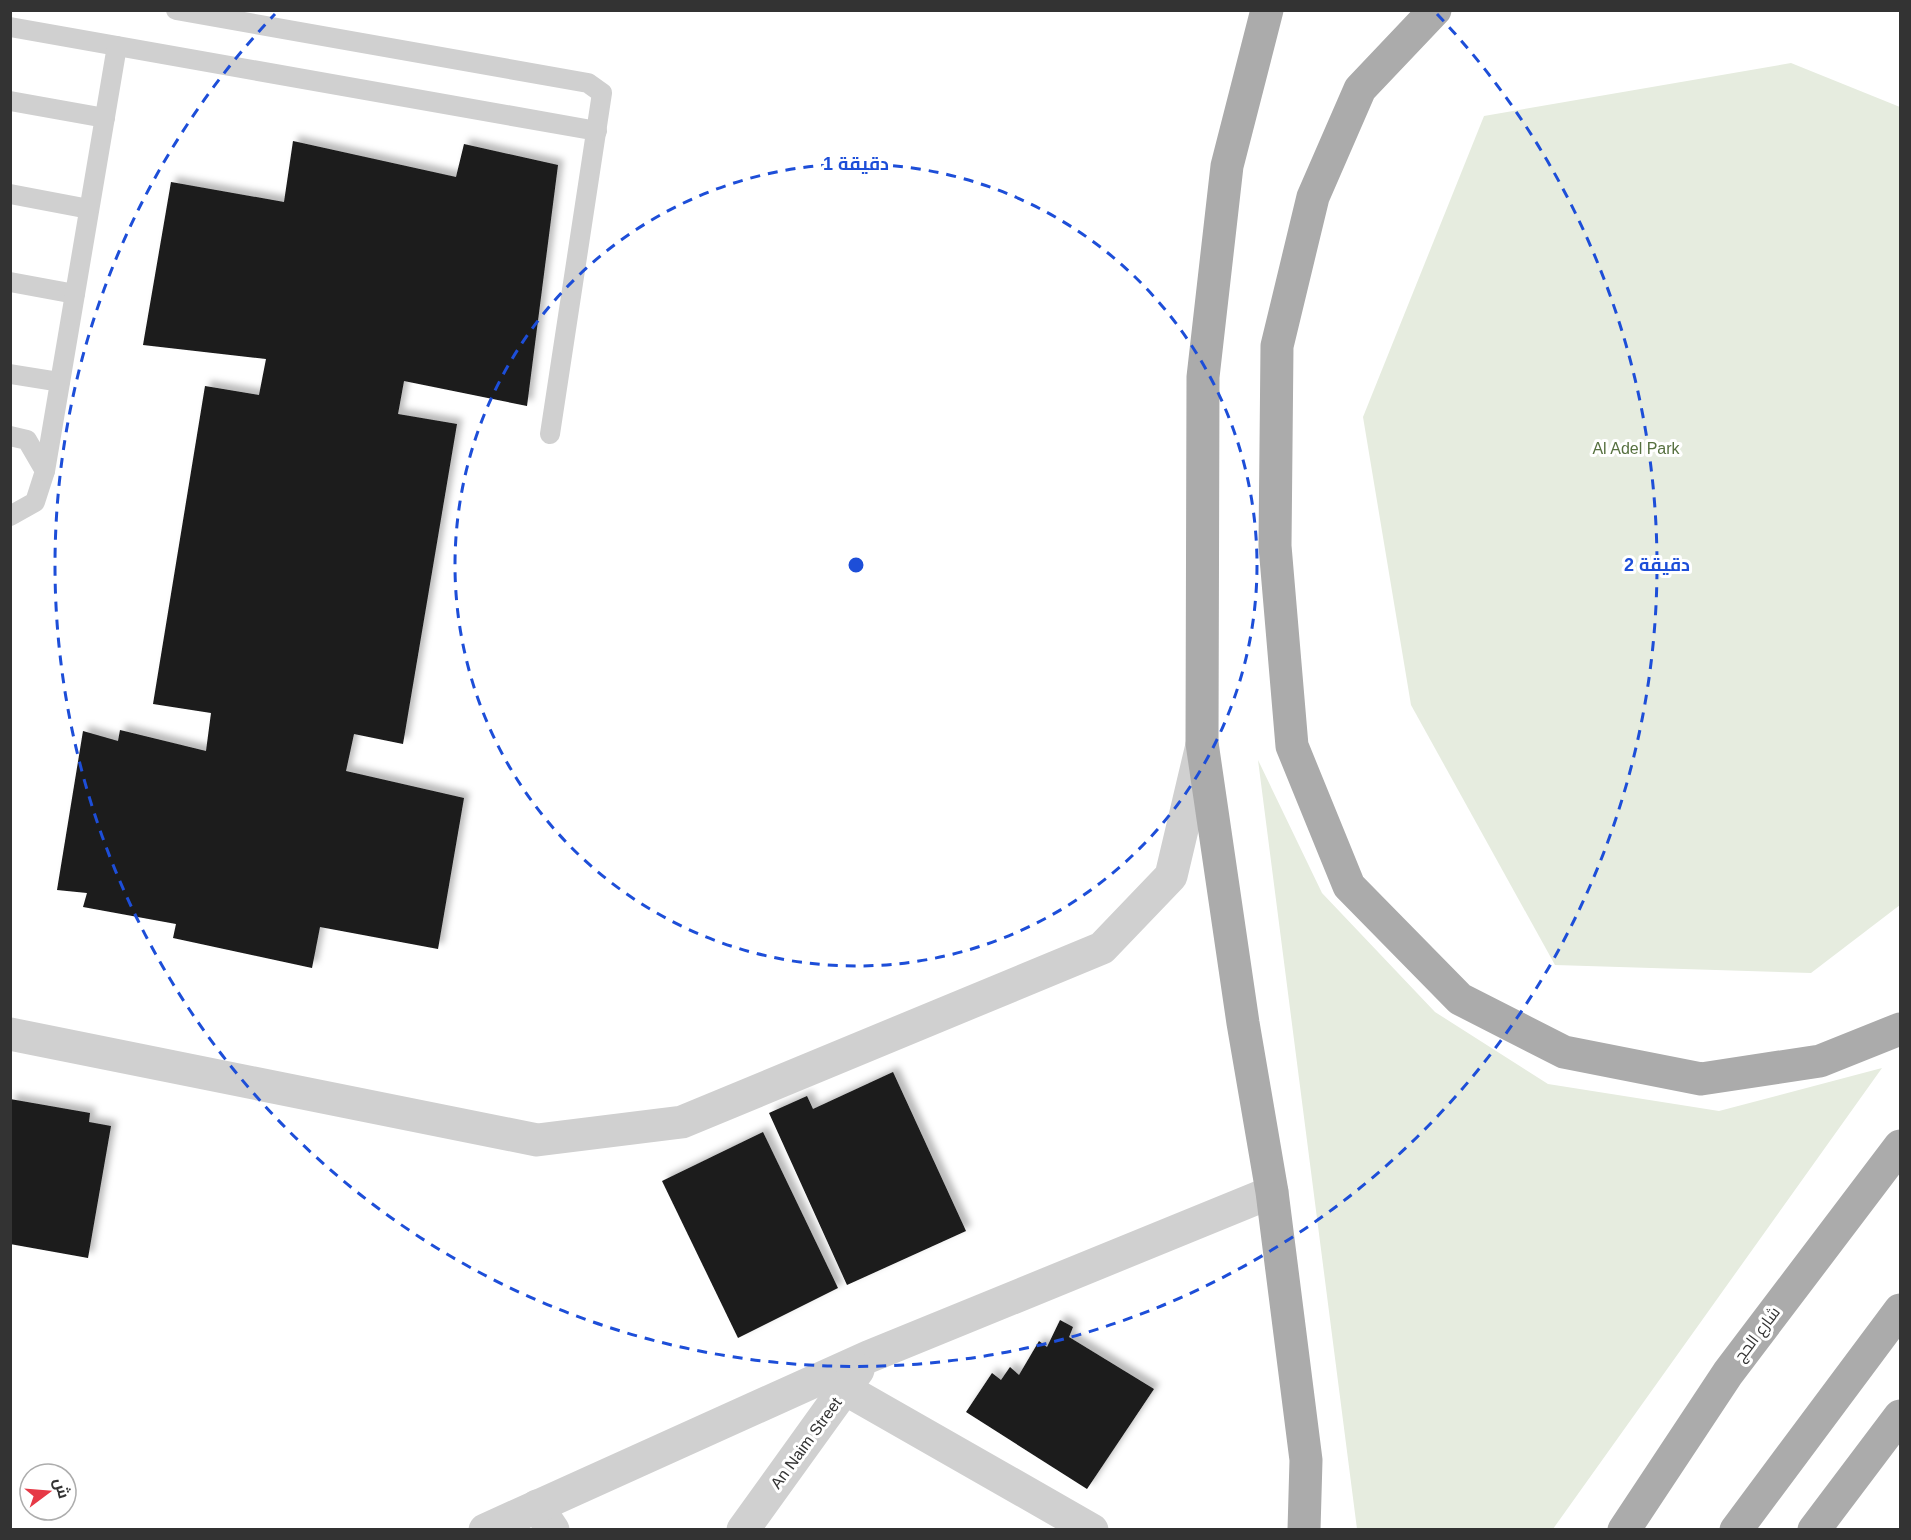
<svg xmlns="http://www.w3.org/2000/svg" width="1911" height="1540" font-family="Helvetica,Cairo,sans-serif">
	<defs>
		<filter id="shadow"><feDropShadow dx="5.5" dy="-5.5" stdDeviation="3" flood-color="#0004"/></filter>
	</defs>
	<rect width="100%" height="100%" fill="#fff"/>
	<g fill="#e6ecdf">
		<polygon points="1791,63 1900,107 1900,905 1811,973 1555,965 1411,705 1363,417 1484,116"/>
		<polygon points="1258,760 1322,893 1435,1012 1548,1084 1719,1111 1882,1068 1553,1529 1357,1529"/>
	</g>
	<g fill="#1a1a1a" filter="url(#shadow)">
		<polygon points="293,141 456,177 464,144 558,165 527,406 404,381 398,414 457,424 403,744 354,734 346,771 464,798 438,949 320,927 312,968 173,938 176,924 83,907 87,893 57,890 83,731 118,741 120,730 206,751 211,713 153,704 205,386 259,395 266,359 143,345 171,182 284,202"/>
		<polygon points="893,1072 966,1231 847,1285 769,1113 807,1096 813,1109"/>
		<polygon points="10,1099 90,1113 89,1122 111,1126 88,1258 10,1244"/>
		<polygon points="763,1132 838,1288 738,1338 662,1181"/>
		<polygon points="1060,1320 1073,1327 1069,1337 1154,1389 1087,1489 966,1412 992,1373 1001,1380 1010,1367 1019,1375 1039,1341 1047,1347"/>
	</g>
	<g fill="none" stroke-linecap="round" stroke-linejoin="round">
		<g stroke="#d0d0d0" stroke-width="20">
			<polyline points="176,10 588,83 602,93 550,434"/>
			<polyline points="10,27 597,131"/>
			<polyline points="10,101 105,118"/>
			<polyline points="10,194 89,209"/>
			<polyline points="10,282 75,294"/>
			<polyline points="10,374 60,382"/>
			<polyline points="10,436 27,440 45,471 35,502 10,516"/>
			<polyline points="45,471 117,46"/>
		</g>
		<g stroke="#d0d0d0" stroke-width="33">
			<polyline points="10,1034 537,1140 682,1122 1102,948 1171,876 1202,745"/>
			<polyline points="845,1389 1092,1530"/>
			<polyline points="537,1506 553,1530"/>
			<polyline points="485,1530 868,1357 1272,1192"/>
			<polyline points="743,1530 858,1370"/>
		</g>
		<g stroke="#ababab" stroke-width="33">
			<polyline points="1267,10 1227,166 1203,377 1202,743 1243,1023 1272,1192 1306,1460 1304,1530"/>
			<polyline points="1435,10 1360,89 1313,197 1277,346 1275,546 1292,746 1349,886 1460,999 1564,1052 1701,1079 1820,1061 1900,1029"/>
			<polyline points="1624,1530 1728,1373 1900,1146"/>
			<polyline points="1736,1530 1900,1310"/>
			<polyline points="1814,1530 1900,1416"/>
		</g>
	</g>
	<g fill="none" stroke="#1d4ed8" stroke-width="3" stroke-dasharray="10 8">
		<circle cx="856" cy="565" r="401"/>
		<path d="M1437 14A801 801 0 1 1 275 14"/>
	</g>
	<g text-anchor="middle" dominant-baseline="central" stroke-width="6" stroke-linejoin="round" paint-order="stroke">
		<g font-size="16" fill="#56703f" stroke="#fff">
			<text x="1636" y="448">Al Adel Park</text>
		</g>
		<g font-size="16" fill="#333" stroke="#fff">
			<text transform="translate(1757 1334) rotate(-53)">شارع الحج</text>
			<text transform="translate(806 1443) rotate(-54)">An Naim Street</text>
		</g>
	</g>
	<circle cx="856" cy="565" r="9" fill="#1d4ed8" stroke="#fff" stroke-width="3"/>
	<g font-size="18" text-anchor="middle" font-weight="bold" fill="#1d4ed8" stroke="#fff" stroke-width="6" stroke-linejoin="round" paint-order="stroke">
		<text x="856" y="170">1 دقيقة</text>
		<text x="1657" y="571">2 دقيقة</text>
	</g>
	<rect width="1911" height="1540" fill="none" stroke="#333333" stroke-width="24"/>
	<g transform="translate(48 1492) rotate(74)"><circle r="28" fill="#ffffff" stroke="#adadad" stroke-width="1.5"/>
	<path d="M0-4.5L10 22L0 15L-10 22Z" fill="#e63946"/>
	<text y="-9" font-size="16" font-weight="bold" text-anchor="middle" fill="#333333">ش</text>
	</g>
</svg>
